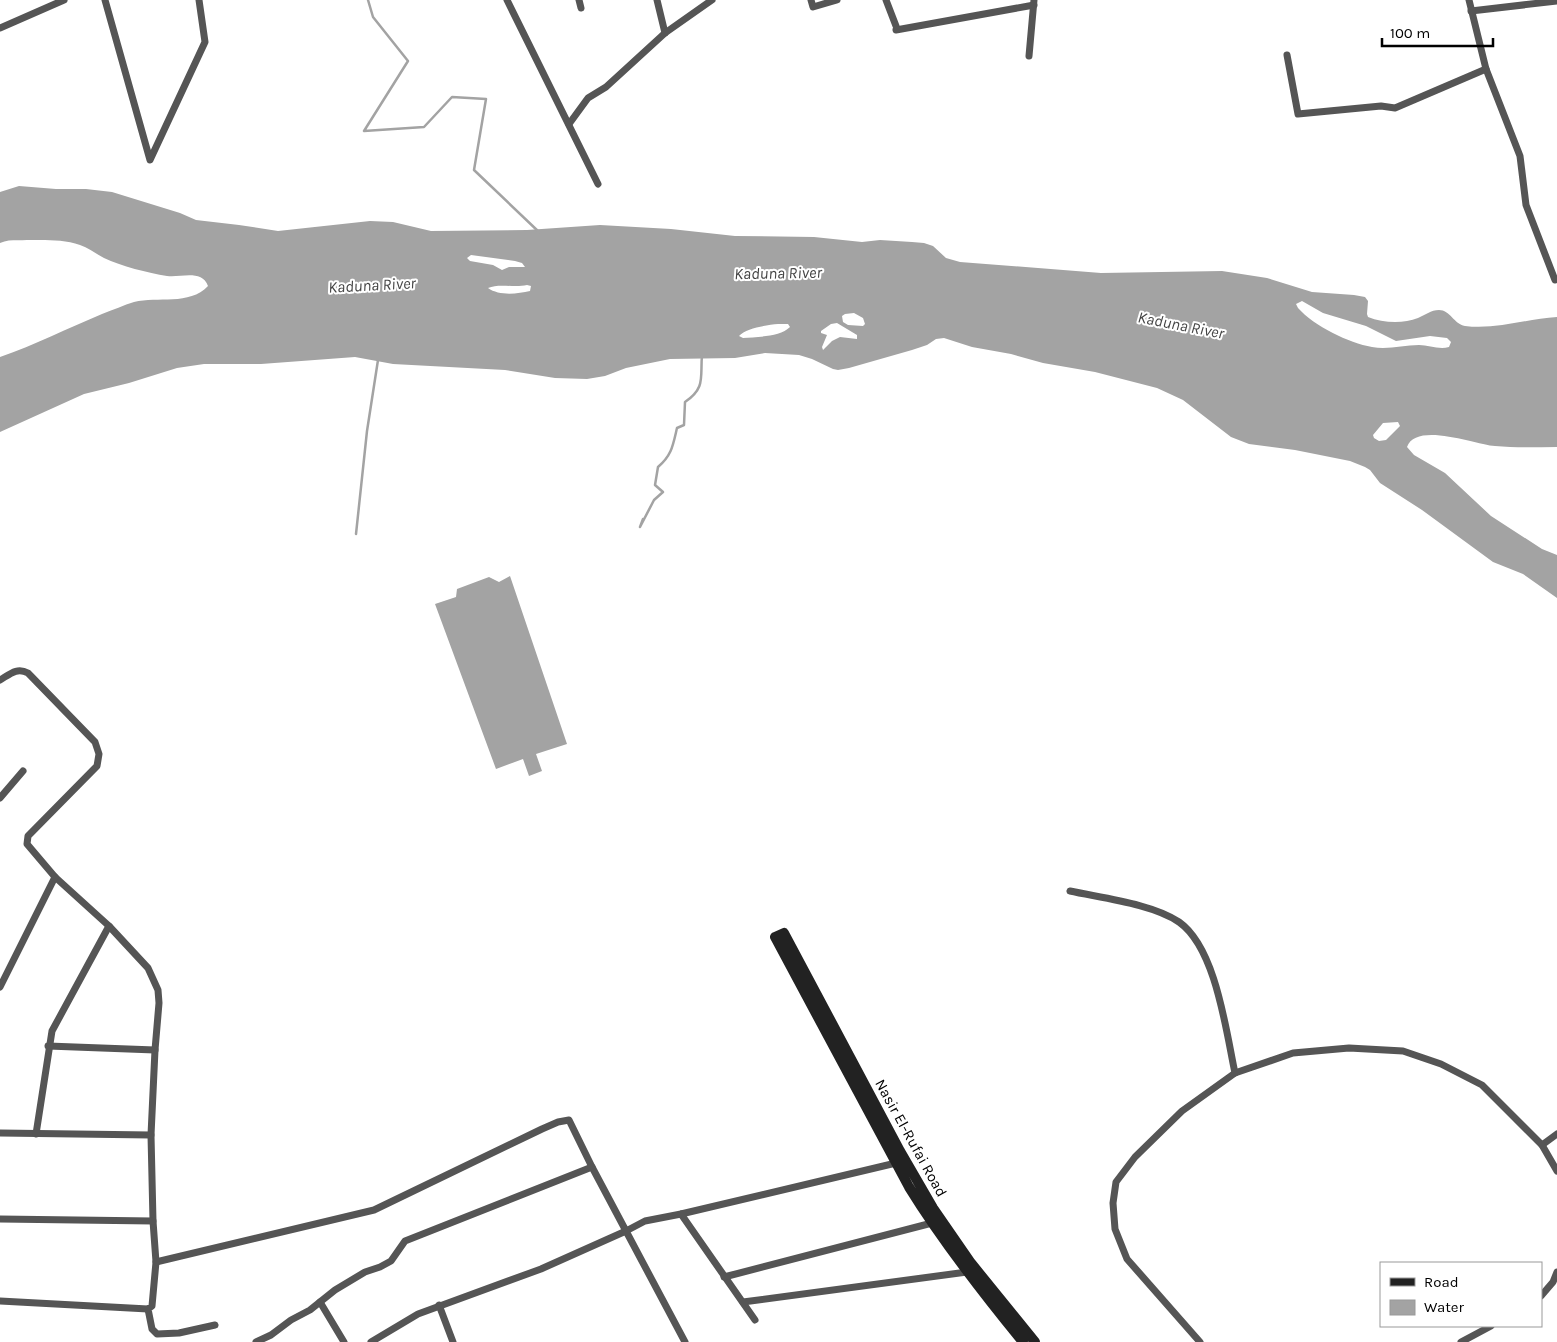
<svg xmlns="http://www.w3.org/2000/svg" width="1557" height="1342" font-family="Karla,sans-serif">
	<rect width="100%" height="100%" fill="#fff"/>
	<g fill="#a3a3a3" fill-rule="evenodd">
		<path d="M19,186L56,189H86L112,192L180,213L196,220L239,225L278,231L370,221L393,222L431,231L527,230L600,225L671,229L735,236L814,237L862,242L880,240L912,242L924,243L933,246L946,258L960,262L1101,273L1222,271L1267,278L1312,292L1354,295L1365,297L1368,301L1367,314L1368,317C1383,323 1403,324 1418,318C1425,315 1431,310 1439,310C1450,310 1454,324 1465,326C1495,330 1526,319 1557,317V447C1536,447 1515,448 1495,446C1477,445 1416,421 1407,447L1414,455L1445,473L1491,516L1542,549L1557,555V598L1523,574L1493,562L1422,510L1380,483L1370,470L1365,467L1350,461L1295,450L1249,444L1231,437L1183,400L1157,388L1095,372L1043,363L1011,354L972,347L944,338L936,339L927,345L912,350L849,368L838,370L833,369L812,359L799,355L765,353L735,358L670,359L626,368L605,376L587,379L555,378L505,370L393,364L355,357L261,364H204L177,368L129,383L84,394L0,432V357C35,345 68,328 102,314C113,310 124,305 134,302C158,296 189,306 208,286C202,269 180,278 167,276C148,273 121,266 104,258C96,254 89,248 80,245C63,239 44,240 27,240C17,241 9,239 0,243V192ZM471,255L515,261L522,263L525,267H509L502,270L493,265L470,261L467,258ZM527,285L531,286L530,291C517,294 499,296 488,288C499,283 514,288 527,285ZM1302,301L1323,313L1366,326L1396,341L1430,336L1447,338L1451,342L1449,347C1439,350 1429,345 1419,345C1403,345 1388,350 1372,347C1349,343 1314,326 1298,308L1296,304ZM854,313L863,318L865,324L863,326L848,325L843,322L842,316L845,314ZM837,323L857,335V339L840,337L832,341L823,350L822,347L827,335L821,333V331L831,324ZM778,324H788L790,327C780,337 756,337 743,338L739,336C746,328 767,325 778,324ZM1398,422L1400,426L1386,440L1379,441L1374,438L1373,435L1383,423Z"/>
		<polygon points="510,576 567,744 536,754 542,771 529,776 523,759 496,769 435,604 456,597 457,589 489,577 499,582"/>
	</g>
	<g fill="none" stroke-linecap="round" stroke-linejoin="round">
		<g stroke="#a3a3a3" stroke-width="2.5">
			<polyline points="368,0 373,17 408,61 364,131 424,127 452,97 486,99 474,170 539,232"/>
			<path d="M643,519L640,527L654,500L663,492L655,485L658,467C672,455 673,445 677,428L684,425L685,402C706,388 700,377 702,355"/>
			<polyline points="356,534 367,431 378,360"/>
		</g>
		<g stroke="#555" stroke-width="7">
			<polyline points="105,0 150,160 205,42 199,0"/>
			<polyline points="507,0 598,184"/>
			<polyline points="579,0 581,8"/>
			<polyline points="657,0 665,33"/>
			<polyline points="811,0 813,7 837,0"/>
			<polyline points="886,0 896,26"/>
			<polyline points="1469,0 1486,69 1520,156 1526,205 1555,280"/>
			<polyline points="1471,11 1557,1"/>
			<polyline points="0,28 64,0"/>
			<polyline points="896,30 1034,5"/>
			<polyline points="1287,55 1298,114 1381,106 1395,108 1486,69"/>
			<polyline points="1029,56 1034,0"/>
			<polyline points="569,124 588,98 606,87 665,33 712,0"/>
			<path d="M0,680C10,674 17,667 28,673L95,742L99,754L97,766L28,836L27,844L55,877L109,926L148,968L158,990L159,1003L155,1050L151,1135L153,1221L156,1262L152,1306L148,1309L152,1329L157,1334L179,1333L215,1325"/>
			<polyline points="0,798 23,771"/>
			<path d="M1070,891C1102,898 1153,904 1179,922C1216,948 1226,1031 1235,1073"/>
			<polyline points="0,987 55,877"/>
			<polyline points="48,1046 155,1050"/>
			<polyline points="0,1133 151,1135"/>
			<polyline points="36,1134 52,1031 109,926"/>
			<polyline points="1542,1145 1557,1134"/>
			<polyline points="681,1214 755,1320"/>
			<polyline points="0,1219 153,1221"/>
			<polyline points="156,1262 374,1210 542,1129 558,1122 569,1120 592,1167 626,1231 645,1221 681,1214 896,1163"/>
			<polyline points="724,1277 932,1223"/>
			<polyline points="1541,1296 1553,1282 1557,1272"/>
			<polyline points="0,1301 148,1309"/>
			<polyline points="320,1302 344,1342"/>
			<polyline points="743,1302 967,1272"/>
			<polyline points="439,1305 453,1342"/>
			<polyline points="256,1342 271,1335 291,1320 310,1310 335,1290 365,1272 380,1267 391,1261 405,1241 592,1167"/>
			<polyline points="371,1342 418,1314 541,1269 626,1231 685,1342"/>
			<polyline points="1200,1342 1127,1259 1115,1229 1113,1203 1116,1182 1135,1157 1182,1111 1235,1073 1293,1053 1349,1048 1403,1051 1441,1064 1482,1085 1542,1145 1557,1171"/>
			<polyline points="1461,1342 1491,1326"/>
		</g>
		<path stroke="#222" stroke-width="10" d="M1023,1342C982,1292 943,1242 909,1187L775,937L784,933L900,1151L933,1208L971,1263L1035,1342"/>
	</g>
	<g text-anchor="middle" dominant-baseline="central" stroke-width="4" stroke-linejoin="round" paint-order="stroke">
		<g font-size="15" fill="#000" stroke="#fff">
			<text transform="translate(911 1138) rotate(61)">Nasir El-Rufai Road</text>
		</g>
		<g font-size="16" font-style="italic" fill="#444" stroke="#fff">
			<text transform="translate(778 273) rotate(-1)">Kaduna River</text>
			<text transform="translate(372 285) rotate(-3)">Kaduna River</text>
			<text transform="translate(1181 325) rotate(11)">Kaduna River</text>
		</g>
	</g>
	<rect x="1380" y="1262" width="162" height="65" fill="#ffffff" stroke="#999999"/>
	<rect x="1390" y="1278" width="25" height="8" fill="#222222" stroke="#999999"/>
	<text x="1424" y="1287" font-size="15" fill="#000000">Road</text>
	<rect x="1390" y="1300" width="25" height="15" fill="#a3a3a3" stroke="#999999"/>
	<text x="1424" y="1312" font-size="15" fill="#000000">Water</text>
	<path d="M1382 38v8h111v-8" fill="none" stroke="#000000" stroke-width="2.5"/>
	<text x="1390" y="38" font-size="15" fill="#000000" stroke="#ffffff" stroke-width="4" paint-order="stroke">100 m</text>
</svg>
